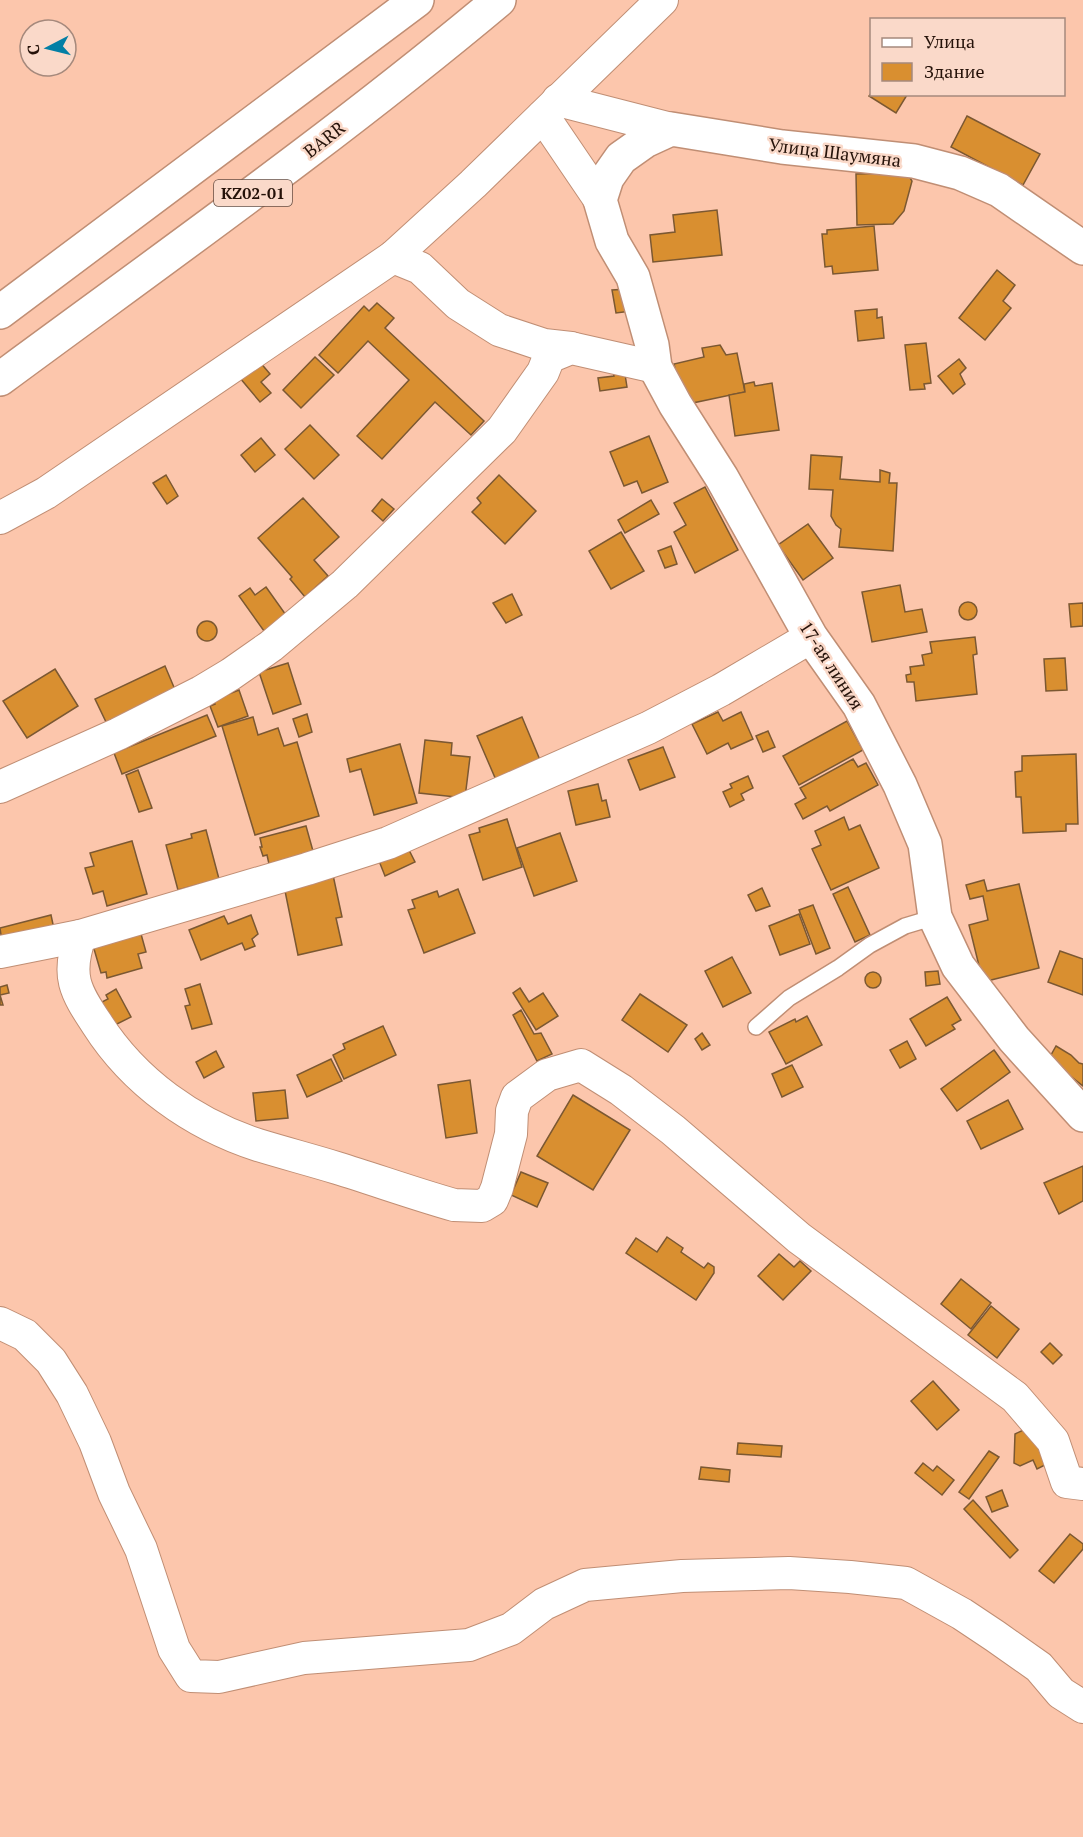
<svg xmlns="http://www.w3.org/2000/svg" width="1083" height="1837" font-family="'PT Serif',serif">
	<rect width="100%" height="100%" fill="#fcc6ac"/>
	<g fill="#d98f30" stroke="#7b5832" stroke-width="1.5">
		<polygon points="872,92 872,94 907,95 896,113 869,96"/>
		<polygon points="967,116 1040,154 1023,185 951,147"/>
		<polygon points="894,173 909,176 912,181 904,211 893,224 857,225 856,174"/>
		<polygon points="717,210 722,255 653,262 650,235 675,232 673,215"/>
		<polygon points="874,226 878,270 833,274 832,266 825,267 822,234 827,234 827,230"/>
		<polygon points="997,270 1015,285 1003,301 1011,308 985,340 959,318"/>
		<polygon points="628,289 631,311 616,313 612,290"/>
		<polygon points="377,303 394,318 385,328 484,421 471,435 435,402 382,459 357,436 409,380 368,341 338,373 319,355 364,306 369,311"/>
		<polygon points="877,309 877,318 882,317 884,338 858,341 855,311"/>
		<polygon points="926,343 931,383 924,384 925,389 910,390 905,345"/>
		<polygon points="720,345 726,355 737,353 745,392 683,405 674,364 704,357 702,348"/>
		<polygon points="315,357 334,375 301,408 283,390"/>
		<polygon points="959,359 966,368 960,374 965,384 953,394 938,376"/>
		<polygon points="259,361 270,374 261,382 271,393 260,402 240,378"/>
		<polygon points="624,368 627,387 600,391 598,378 614,376 613,370"/>
		<polygon points="754,382 755,386 772,383 779,430 735,436 729,395 745,392 744,384"/>
		<polygon points="310,425 339,455 314,479 285,449"/>
		<polygon points="649,436 668,482 642,493 637,481 624,486 610,452"/>
		<polygon points="261,438 275,455 255,472 241,455"/>
		<polygon points="811,455 842,457 840,479 880,482 880,470 890,473 889,483 897,483 893,551 839,547 841,529 836,525 831,516 833,490 809,489"/>
		<polygon points="166,475 178,496 167,504 153,483"/>
		<polygon points="499,475 536,511 505,544 472,512 481,503 477,498"/>
		<polygon points="705,487 738,550 695,573 674,532 686,525 674,503"/>
		<polygon points="303,498 339,537 314,560 328,576 305,597 290,579 292,577 258,538"/>
		<polygon points="382,499 394,509 383,521 372,511"/>
		<polygon points="651,500 659,514 625,533 618,520"/>
		<polygon points="808,524 833,558 803,580 778,545"/>
		<polygon points="621,532 644,571 611,589 589,551"/>
		<polygon points="671,546 677,564 665,568 658,551"/>
		<polygon points="900,585 905,612 922,609 927,632 872,642 862,592"/>
		<polygon points="266,587 286,615 264,631 239,596 250,588 255,595"/>
		<polygon points="512,594 522,615 506,623 493,603"/>
		<circle cx="968" cy="611" r="9"/>
		<polygon points="1083,603 1083,626 1071,627 1069,604"/>
		<circle cx="207" cy="631" r="10"/>
		<polygon points="975,637 977,654 973,655 977,694 916,701 914,682 907,682 906,675 911,674 910,667 924,665 922,655 932,653 930,642"/>
		<polygon points="1065,658 1067,690 1046,691 1044,659"/>
		<polygon points="288,663 301,704 273,714 259,672"/>
		<polygon points="165,666 176,692 107,724 95,699"/>
		<polygon points="55,669 78,706 27,738 3,701"/>
		<polygon points="239,690 248,716 218,727 210,706 215,704 213,700"/>
		<polygon points="718,712 723,721 741,712 753,739 731,749 728,743 707,754 692,724"/>
		<polygon points="307,714 312,732 299,737 293,719"/>
		<polygon points="207,715 216,736 122,774 114,753"/>
		<polygon points="253,717 258,735 278,728 284,746 297,742 319,816 255,835 222,726"/>
		<polygon points="522,717 540,760 496,780 477,736"/>
		<polygon points="847,721 863,750 799,785 783,756"/>
		<polygon points="768,731 775,747 763,752 756,736"/>
		<polygon points="425,740 452,743 451,755 470,757 465,798 419,793"/>
		<polygon points="400,744 417,803 374,815 361,769 350,772 347,759"/>
		<polygon points="663,747 675,777 640,790 628,760"/>
		<polygon points="1076,754 1078,824 1066,824 1066,831 1023,833 1021,797 1016,797 1015,772 1022,771 1022,756"/>
		<polygon points="853,759 858,767 866,763 878,785 830,811 827,806 803,819 795,804 806,798 800,788"/>
		<polygon points="138,770 152,808 139,812 126,775"/>
		<polygon points="748,776 753,788 741,794 744,800 730,807 723,792 732,788 730,784"/>
		<polygon points="598,784 602,801 606,800 610,817 576,825 568,791"/>
		<polygon points="844,817 849,830 860,825 879,868 831,890 812,849 821,845 815,831"/>
		<polygon points="507,819 522,867 483,880 469,835 480,832 479,828"/>
		<polygon points="306,826 313,851 269,864 267,855 263,856 260,847 262,847 260,838"/>
		<polygon points="206,830 219,879 178,890 166,845 192,838 191,834"/>
		<polygon points="560,833 577,881 534,896 517,848"/>
		<polygon points="132,841 147,894 107,906 103,891 93,894 85,868 94,866 90,853"/>
		<polygon points="408,848 415,862 385,876 379,861"/>
		<polygon points="333,875 342,917 336,918 342,945 298,955 284,886"/>
		<polygon points="984,880 987,891 1019,884 1039,968 983,982 969,925 988,920 983,896 970,899 966,885"/>
		<polygon points="848,887 870,935 855,942 833,894"/>
		<polygon points="762,888 770,906 756,911 748,895"/>
		<polygon points="458,889 475,933 424,953 408,910 415,908 412,900 437,891 439,897"/>
		<polygon points="813,905 830,948 816,954 799,910"/>
		<polygon points="799,914 810,944 780,955 769,926"/>
		<polygon points="51,915 54,929 2,942 0,928"/>
		<polygon points="251,915 258,934 252,939 255,946 245,950 242,943 201,960 189,930 224,916 228,924"/>
		<polygon points="141,934 146,952 138,954 142,968 107,978 106,972 101,973 92,942"/>
		<polygon points="1060,951 1083,959 1083,995 1048,982"/>
		<polygon points="732,957 751,993 723,1007 705,971"/>
		<polygon points="938,971 940,984 926,986 925,972"/>
		<circle cx="873" cy="980" r="8"/>
		<polygon points="200,984 212,1024 192,1029 185,1006 190,1005 185,989"/>
		<polygon points="7,985 9,993 0,995 3,1005 0,1005 0,987"/>
		<polygon points="520,988 529,1002 543,993 558,1016 536,1030 513,993"/>
		<polygon points="116,989 131,1017 109,1028 96,1005 108,999 106,995"/>
		<polygon points="640,994 687,1025 668,1052 622,1020"/>
		<polygon points="947,997 961,1020 952,1025 955,1029 926,1046 910,1019"/>
		<polygon points="521,1010 534,1034 541,1033 552,1054 537,1061 513,1015"/>
		<polygon points="807,1016 822,1045 786,1064 769,1032 795,1019 796,1022"/>
		<polygon points="383,1026 396,1055 344,1079 333,1055 345,1049 343,1044"/>
		<polygon points="702,1033 710,1045 702,1050 695,1039"/>
		<polygon points="907,1041 916,1059 900,1068 890,1050"/>
		<polygon points="1056,1046 1071,1055 1079,1063 1083,1064 1083,1086 1051,1061 1051,1055"/>
		<polygon points="994,1050 1010,1072 957,1111 941,1089"/>
		<polygon points="216,1051 224,1067 204,1078 196,1062"/>
		<polygon points="331,1059 342,1081 307,1097 297,1075"/>
		<polygon points="792,1065 803,1087 782,1097 772,1074"/>
		<polygon points="470,1080 477,1133 446,1138 438,1085"/>
		<polygon points="285,1090 288,1118 256,1121 253,1093"/>
		<polygon points="573,1095 630,1130 593,1190 537,1156"/>
		<polygon points="1008,1100 1023,1129 981,1149 967,1121"/>
		<polygon points="1083,1166 1083,1201 1059,1214 1044,1183"/>
		<polygon points="521,1172 548,1183 537,1207 511,1195"/>
		<polygon points="667,1237 683,1248 681,1252 704,1268 708,1263 714,1267 714,1273 696,1300 626,1253 636,1238 657,1252"/>
		<polygon points="779,1254 794,1267 800,1261 811,1271 783,1300 758,1276"/>
		<polygon points="961,1279 991,1303 971,1329 941,1304"/>
		<polygon points="991,1306 1019,1329 997,1358 968,1335"/>
		<polygon points="1050,1343 1062,1355 1053,1364 1041,1352"/>
		<polygon points="933,1381 959,1410 937,1430 911,1401"/>
		<polygon points="1032,1426 1049,1463 1037,1469 1033,1460 1020,1466 1014,1463 1015,1434"/>
		<polygon points="738,1443 782,1446 781,1457 737,1454"/>
		<polygon points="989,1451 999,1457 969,1499 959,1492"/>
		<polygon points="923,1463 933,1471 937,1466 954,1480 942,1495 915,1473"/>
		<polygon points="701,1467 730,1470 729,1482 699,1479"/>
		<polygon points="1002,1490 1008,1506 992,1512 986,1497"/>
		<polygon points="973,1500 1018,1550 1010,1558 964,1509"/>
		<polygon points="1070,1534 1083,1544 1083,1549 1054,1583 1039,1571"/>
	</g>
	<g fill="none" stroke-linecap="round" stroke-linejoin="round">
		<g stroke="#c08e74" stroke-width="18">
			<polyline id="lane" points="756,1027 789,998 838,968 870,945 905,926 935,917"/>
		</g>
		<g stroke="#c08e74" stroke-width="34">
			<g id="street">
				<polyline points="558,100 671,129"/>
				<polyline points="543,116 600,200"/>
				<polyline points="393,257 420,268 458,304 499,330 544,345 571,348"/>
				<polyline points="0,518 46,493 393,257 473,184 662,0"/>
				<polyline points="0,787 118,734 201,692 231,674 271,646 345,584 502,430 543,372 549,357 571,348 655,367"/>
				<path d="M80,936C66,976 75,991 97,1024C134,1082 193,1124 258,1145C284,1153 311,1160 337,1168C376,1180 415,1194 454,1205L482,1206L492,1200L497,1188L511,1134L512,1111L517,1097L547,1075L581,1065L621,1090L673,1130L799,1238L1015,1397L1053,1441L1067,1482L1083,1484"/>
				<polyline points="0,952 80,936 307,869 388,843 648,728 721,690 811,637"/>
				<polyline points="0,1323 25,1335 51,1361 72,1394 95,1442 114,1493 141,1549 174,1649 191,1676 219,1677 304,1658 469,1645 511,1629 544,1604 585,1585 682,1576 789,1573 850,1577 906,1583 962,1614 995,1636 1039,1667 1061,1693 1083,1707"/>
			</g>
		</g>
		<g stroke="#c08e74" stroke-width="36">
			<polyline id="secondary" points="1083,248 999,190 960,173 914,161 782,147 671,129 645,141 621,158 607,178 600,200 612,241 633,277 652,345 655,367 675,404 722,478 811,637 859,705 900,785 925,844 935,917 958,966 1014,1039 1083,1115"/>
		</g>
		<g stroke="#c08e74" stroke-width="36">
			<g id="highway">
				<polyline points="0,312 417,0"/>
				<path d="M0,379C168,255 339,134 499,0"/>
			</g>
		</g>
		<use href="#lane" stroke="#fff" stroke-width="15"/>
		<use href="#street" stroke="#fff" stroke-width="32"/>
		<use href="#secondary" stroke="#fff" stroke-width="33"/>
		<use href="#highway" stroke="#fff" stroke-width="33"/>
	</g>
	<g text-anchor="middle" dominant-baseline="central" stroke-width="5" stroke-linejoin="round" paint-order="stroke">
		<rect fill="#fad9c9" stroke="#654e43" stroke-width="1.5" x="214" y="180" width="78" height="26" rx="4.5"/>
		<g font-size="16" font-weight="bold" fill="#251209">
			<text x="253" y="193">KZ02-01</text>
		</g>
		<g font-size="18" fill="#251209" stroke="#fad9c9">
			<text transform="translate(324 139) rotate(-38)">BARR</text>
			<text transform="translate(835 152) rotate(7)">Улица Шаумяна</text>
			<text transform="translate(832 665) rotate(57)">17-ая линия</text>
		</g>
	</g>
	<rect x="870" y="18" width="195" height="78" fill="#fad9c9" stroke="#a5897c" stroke-width="1.5"/>
	<rect x="882" y="38" width="30" height="9" fill="#ffffff" stroke="#a5897c" stroke-width="1.5"/>
	<text x="924" y="48" font-size="18" fill="#251209">Улица</text>
	<rect x="882" y="63" width="30" height="18" fill="#d98f30" stroke="#a5897c" stroke-width="1.5"/>
	<text x="924" y="78" font-size="18" fill="#251209">Здание</text>
	<g transform="translate(48 48) rotate(263)"><circle r="28" fill="#fad9c9" stroke="#a5897c" stroke-width="1.5"/>
	<path d="M0-4.5L10 22L0 15L-10 22Z" fill="#037fa5"/>
	<text y="-9" font-size="16" font-weight="bold" text-anchor="middle" fill="#251209">С</text>
	</g>
</svg>
